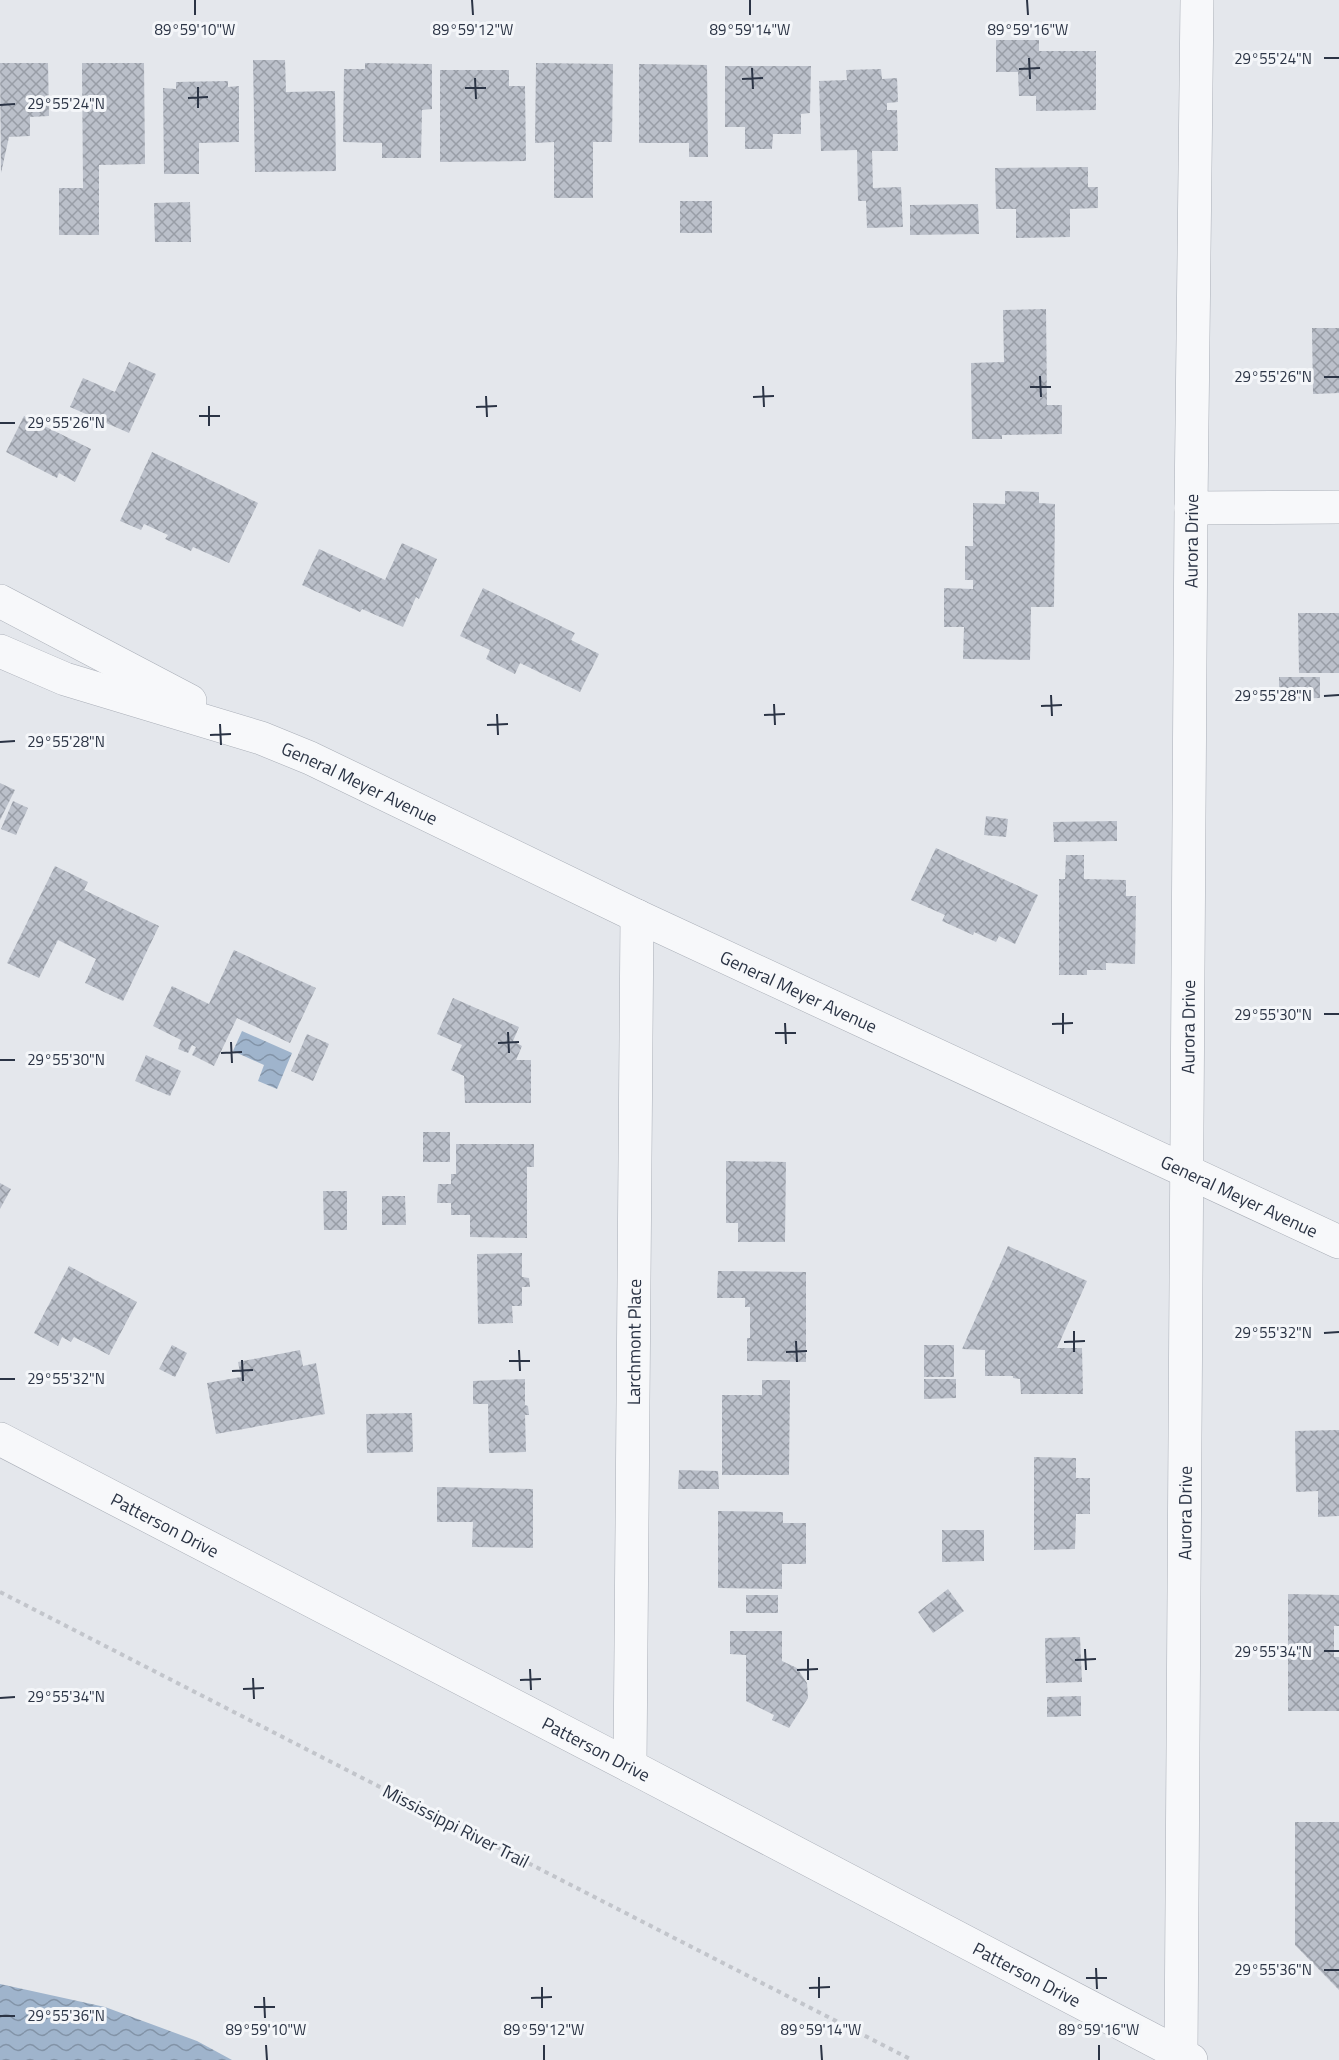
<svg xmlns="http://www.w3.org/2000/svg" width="1339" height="2060" font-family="'Titillium Web',sans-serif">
	<defs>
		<pattern id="water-waves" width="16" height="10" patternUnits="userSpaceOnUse" patternTransform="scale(1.5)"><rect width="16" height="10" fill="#9fb4cc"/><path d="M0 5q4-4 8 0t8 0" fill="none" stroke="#8293a7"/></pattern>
		<pattern id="building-cross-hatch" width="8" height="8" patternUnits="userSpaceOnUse" patternTransform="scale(1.5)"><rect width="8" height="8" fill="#bbc0ca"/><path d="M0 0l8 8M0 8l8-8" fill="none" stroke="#989da6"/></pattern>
	</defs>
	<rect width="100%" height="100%" fill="#e4e7ec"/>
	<g fill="url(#water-waves)">
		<polygon points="242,1031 292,1053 277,1089 258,1081 264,1065 233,1051"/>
		<polygon points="0,1984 105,2007 197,2041 232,2060 0,2060"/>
	</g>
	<g fill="url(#building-cross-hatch)">
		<polygon points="996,40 1039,40 1039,51 1096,51 1096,110 1036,111 1036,96 1019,96 1018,72 996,72"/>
		<polygon points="253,60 285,60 286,92 335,91 336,171 255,172"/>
		<polygon points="0,63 48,63 49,116 30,117 30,136 9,137 1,173"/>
		<polygon points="82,63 144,63 145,164 99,165 99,235 59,235 59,188 83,188"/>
		<polygon points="365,63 432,64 432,109 422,110 421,158 382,158 382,143 343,142 344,69 365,69"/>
		<polygon points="536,63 613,64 612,142 593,142 593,198 554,198 554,142 535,143"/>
		<polygon points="639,64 707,65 708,157 689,157 689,143 639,143"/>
		<polygon points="725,66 811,66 810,113 801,114 801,134 773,134 772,149 745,149 745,127 725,127"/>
		<polygon points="881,69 882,79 897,78 898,102 887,103 887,110 897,110 898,151 872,151 873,188 901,187 903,227 867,228 866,201 858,201 857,150 821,151 819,81 847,80 846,70"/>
		<polygon points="440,70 509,70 509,86 525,86 526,161 440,162"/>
		<polygon points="228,81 228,87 239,86 239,142 199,143 199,174 164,174 163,88 176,89 176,82"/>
		<polygon points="1088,167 1088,187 1098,187 1098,208 1070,209 1070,237 1016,238 1016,209 996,209 995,168"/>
		<rect x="680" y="201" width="32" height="32"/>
		<polygon points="190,202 191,242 155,242 154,203"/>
		<polygon points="978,204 979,234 910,235 910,205"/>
		<polygon points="1046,309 1047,405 1062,405 1062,434 1002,435 1002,439 972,439 971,363 1004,362 1003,310"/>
		<polygon points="1312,328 1339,328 1339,393 1313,394"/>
		<polygon points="129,362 156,374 129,433 70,407 83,378 115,392"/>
		<polygon points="24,416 91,449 75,482 59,473 57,478 6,452"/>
		<polygon points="152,452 258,503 229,563 193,547 191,551 165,539 168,535 144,524 141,530 120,521"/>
		<polygon points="1005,491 1039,492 1039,503 1055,504 1054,607 1031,607 1030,660 963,659 964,627 944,627 944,588 973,589 973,580 965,580 965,546 973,546 973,503 1005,504"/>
		<polygon points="402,543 437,559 419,599 416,597 403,627 362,609 360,612 302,585 319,549 385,580"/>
		<polygon points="483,588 575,633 571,640 599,654 580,692 520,663 515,674 486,659 490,650 460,636"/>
		<polygon points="1298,613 1339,613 1339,673 1299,673"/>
		<polygon points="1279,677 1320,677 1320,698 1279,699"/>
		<polygon points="0,783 15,790 0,820"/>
		<polygon points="13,801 28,808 16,835 1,829"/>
		<polygon points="986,816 1008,819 1006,837 984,835"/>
		<polygon points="1117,821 1117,841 1054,842 1053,822"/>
		<polygon points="936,848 1038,895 1015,944 999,936 996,942 974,932 973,935 942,921 945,915 911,900"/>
		<polygon points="1066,855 1084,855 1084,879 1126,880 1126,896 1136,896 1135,964 1106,963 1106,970 1087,970 1087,975 1059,975 1059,879 1065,879"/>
		<polygon points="55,866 88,882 84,890 159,926 123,1001 85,983 96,959 58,940 39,978 7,963"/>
		<polygon points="234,950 316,988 290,1043 237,1018 214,1066 192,1055 196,1047 192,1045 188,1053 178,1049 181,1040 153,1026 172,986 209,1004"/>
		<polygon points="453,998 519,1027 513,1041 522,1046 516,1060 531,1060 531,1103 465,1103 464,1076 451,1070 462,1045 437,1034"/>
		<polygon points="307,1034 329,1044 313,1081 291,1071"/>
		<polygon points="146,1055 181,1071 170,1096 135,1081"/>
		<rect x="423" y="1132" width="27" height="30"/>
		<polygon points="456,1144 534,1144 534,1167 527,1167 527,1238 470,1237 470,1215 451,1215 451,1203 437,1203 438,1184 451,1184 451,1174 456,1174"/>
		<polygon points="726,1161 786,1162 785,1242 738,1242 738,1223 726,1223"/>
		<polygon points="0,1183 11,1189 0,1209"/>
		<polygon points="323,1191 347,1191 347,1230 324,1230"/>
		<polygon points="382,1196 405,1196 406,1225 382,1225"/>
		<polygon points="1008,1246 1087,1281 1057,1348 1082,1348 1083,1394 1021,1394 1020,1379 1013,1378 1013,1376 985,1376 985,1350 962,1349"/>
		<polygon points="522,1253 522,1277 529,1278 530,1287 522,1287 522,1306 512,1306 513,1323 478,1324 477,1254"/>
		<polygon points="69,1266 137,1302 109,1355 74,1337 71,1342 62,1337 58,1346 34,1333"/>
		<polygon points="718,1271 806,1272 806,1362 747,1361 747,1338 750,1338 750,1307 745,1307 745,1298 717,1298"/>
		<polygon points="172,1345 187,1353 175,1377 159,1369"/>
		<rect x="924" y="1345" width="30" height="32"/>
		<polygon points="300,1350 303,1366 316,1363 325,1414 216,1434 207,1383 241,1377 238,1362"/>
		<polygon points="525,1379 525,1405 528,1406 529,1415 525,1415 526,1452 489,1453 488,1404 473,1404 473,1381"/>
		<polygon points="924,1379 956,1379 956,1398 924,1399"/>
		<polygon points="762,1380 790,1380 789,1475 722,1475 722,1395 762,1395"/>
		<polygon points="412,1413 413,1452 367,1453 366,1414"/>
		<polygon points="1339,1430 1339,1516 1318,1517 1318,1491 1296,1492 1295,1431"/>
		<polygon points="1034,1457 1076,1458 1076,1478 1090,1478 1090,1514 1076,1514 1075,1549 1034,1550"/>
		<polygon points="679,1470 718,1471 719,1489 678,1489"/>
		<polygon points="437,1487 533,1489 533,1548 472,1547 473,1522 437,1522"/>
		<polygon points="718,1511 783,1512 783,1523 806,1523 806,1564 782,1564 782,1589 718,1588"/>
		<polygon points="942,1530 984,1530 984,1561 942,1562"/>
		<polygon points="948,1589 964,1611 933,1633 918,1612"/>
		<polygon points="1288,1594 1339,1595 1339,1626 1334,1626 1334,1657 1339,1657 1339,1711 1288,1711"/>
		<rect x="746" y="1595" width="32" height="18"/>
		<polygon points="730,1631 782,1631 782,1661 797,1668 807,1683 808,1698 789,1728 772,1720 774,1715 746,1701 746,1655 730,1654"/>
		<polygon points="1080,1637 1082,1682 1046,1683 1045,1638"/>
		<polygon points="1081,1696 1081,1716 1047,1717 1047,1697"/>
		<polygon points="1295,1822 1339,1822 1339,1990 1295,1945"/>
	</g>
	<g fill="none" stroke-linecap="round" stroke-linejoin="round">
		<g stroke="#a9aeb7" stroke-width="34">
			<g id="minor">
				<polyline points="1191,508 1339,507"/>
				<path id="s1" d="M630,1766L637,916"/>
				<path id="s2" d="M1181,2055L1191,508L1197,0"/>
			</g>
		</g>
		<g stroke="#a9aeb7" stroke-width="34">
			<g id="tertiary">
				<polyline points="0,601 190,701"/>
				<path id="s3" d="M0,651L65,679L261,738L310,758L637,916L1339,1242"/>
				<path id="s4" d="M0,1439L630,1766L1191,2060"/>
			</g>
		</g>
		<polyline stroke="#c2c5cb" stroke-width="4" stroke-dasharray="4.5 4.5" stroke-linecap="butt" points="0,1592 912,2060"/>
		<use href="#minor" stroke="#f7f8fa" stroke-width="33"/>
		<use href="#tertiary" stroke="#f7f8fa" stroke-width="33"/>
	</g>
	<path fill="none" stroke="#2b3445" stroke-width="2" d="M195,0V15M472,0L473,15M750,0V15M1027,0L1028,15M1029,58L1030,79M1324,58H1339M752,68L753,89M1019,69L1040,68M475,78L476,99M742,79L763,78M198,87V108M465,88H486M188,98L208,97M0,105L15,104M1040,376L1041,397M1324,377H1339M763,386L764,407M1030,387H1051M486,396L487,417M753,397L774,396M209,406V426M476,407L497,406M199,416H220M0,423H15M1051,695L1052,716M1324,696L1339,695M774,704L775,725M1041,706L1062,705M497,714L498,735M764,715L785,714M220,724L221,745M487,725L508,724M210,735L231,734M0,742L15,741M1063,1013V1034M1324,1014H1339M785,1023L786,1044M1052,1024L1073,1023M508,1032L509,1053M775,1033H796M231,1042L232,1063M498,1043L519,1042M221,1053L242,1052M0,1060H15M1074,1331V1352M1324,1333L1339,1332M796,1341L797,1362M1064,1342L1085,1341M519,1350L520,1371M786,1352L807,1351M242,1360L243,1381M509,1361H530M232,1371L253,1370M0,1379H15M1085,1649L1086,1670M1324,1651H1339M808,1659V1680M1075,1660L1096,1659M530,1669L531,1690M797,1670L818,1669M253,1678L254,1699M520,1680L541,1679M243,1689L264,1688M0,1698L15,1697M1096,1968L1097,1989M1324,1970H1339M819,1977V1998M1086,1978H1107M542,1987V2008M809,1988L830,1987M264,1997L265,2018M531,1998L552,1997M254,2007H275M0,2016H15M266,2045L267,2060M544,2045V2060M821,2045L822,2060M1099,2045V2060"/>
	<g text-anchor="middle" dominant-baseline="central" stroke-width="6" stroke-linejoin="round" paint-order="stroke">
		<g font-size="18" fill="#2b3445" stroke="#f4f6f9">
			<text stroke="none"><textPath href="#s2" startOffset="1514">Aurora Drive</textPath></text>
			<text stroke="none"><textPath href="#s3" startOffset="384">General Meyer Avenue</textPath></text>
			<text stroke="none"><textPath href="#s3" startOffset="870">General Meyer Avenue</textPath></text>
			<text stroke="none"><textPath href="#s2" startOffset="1028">Aurora Drive</textPath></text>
			<text stroke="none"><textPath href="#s3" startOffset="1356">General Meyer Avenue</textPath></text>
			<text stroke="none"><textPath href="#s1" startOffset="424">Larchmont Place</textPath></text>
			<text stroke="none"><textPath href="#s2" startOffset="542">Aurora Drive</textPath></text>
			<text stroke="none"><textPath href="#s4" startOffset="186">Patterson Drive</textPath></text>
			<text stroke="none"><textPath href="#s4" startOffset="672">Patterson Drive</textPath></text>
			<text transform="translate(456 1826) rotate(27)">Mississippi River Trail</text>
			<text stroke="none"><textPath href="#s4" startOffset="1158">Patterson Drive</textPath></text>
		</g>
	</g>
	<g font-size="15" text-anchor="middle" fill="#2b3445" stroke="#f4f6f9" stroke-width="6" stroke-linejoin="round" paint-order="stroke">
		<text x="195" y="35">89°59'10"W</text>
		<text x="473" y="35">89°59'12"W</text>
		<text x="750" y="35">89°59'14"W</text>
		<text x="1028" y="35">89°59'16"W</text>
		<text x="1273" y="64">29°55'24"N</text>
		<text x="66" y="109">29°55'24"N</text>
		<text x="1273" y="382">29°55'26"N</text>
		<text x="66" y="428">29°55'26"N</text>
		<text x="1273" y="701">29°55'28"N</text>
		<text x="66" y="747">29°55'28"N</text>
		<text x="1273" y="1020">29°55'30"N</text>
		<text x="66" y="1065">29°55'30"N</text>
		<text x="1273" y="1338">29°55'32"N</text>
		<text x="66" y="1384">29°55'32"N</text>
		<text x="1273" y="1657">29°55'34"N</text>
		<text x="66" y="1702">29°55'34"N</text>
		<text x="1273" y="1975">29°55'36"N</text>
		<text x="66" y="2021">29°55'36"N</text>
		<text x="266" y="2035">89°59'10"W</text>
		<text x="544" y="2035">89°59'12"W</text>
		<text x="821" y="2035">89°59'14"W</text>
		<text x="1099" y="2035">89°59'16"W</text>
	</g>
</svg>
